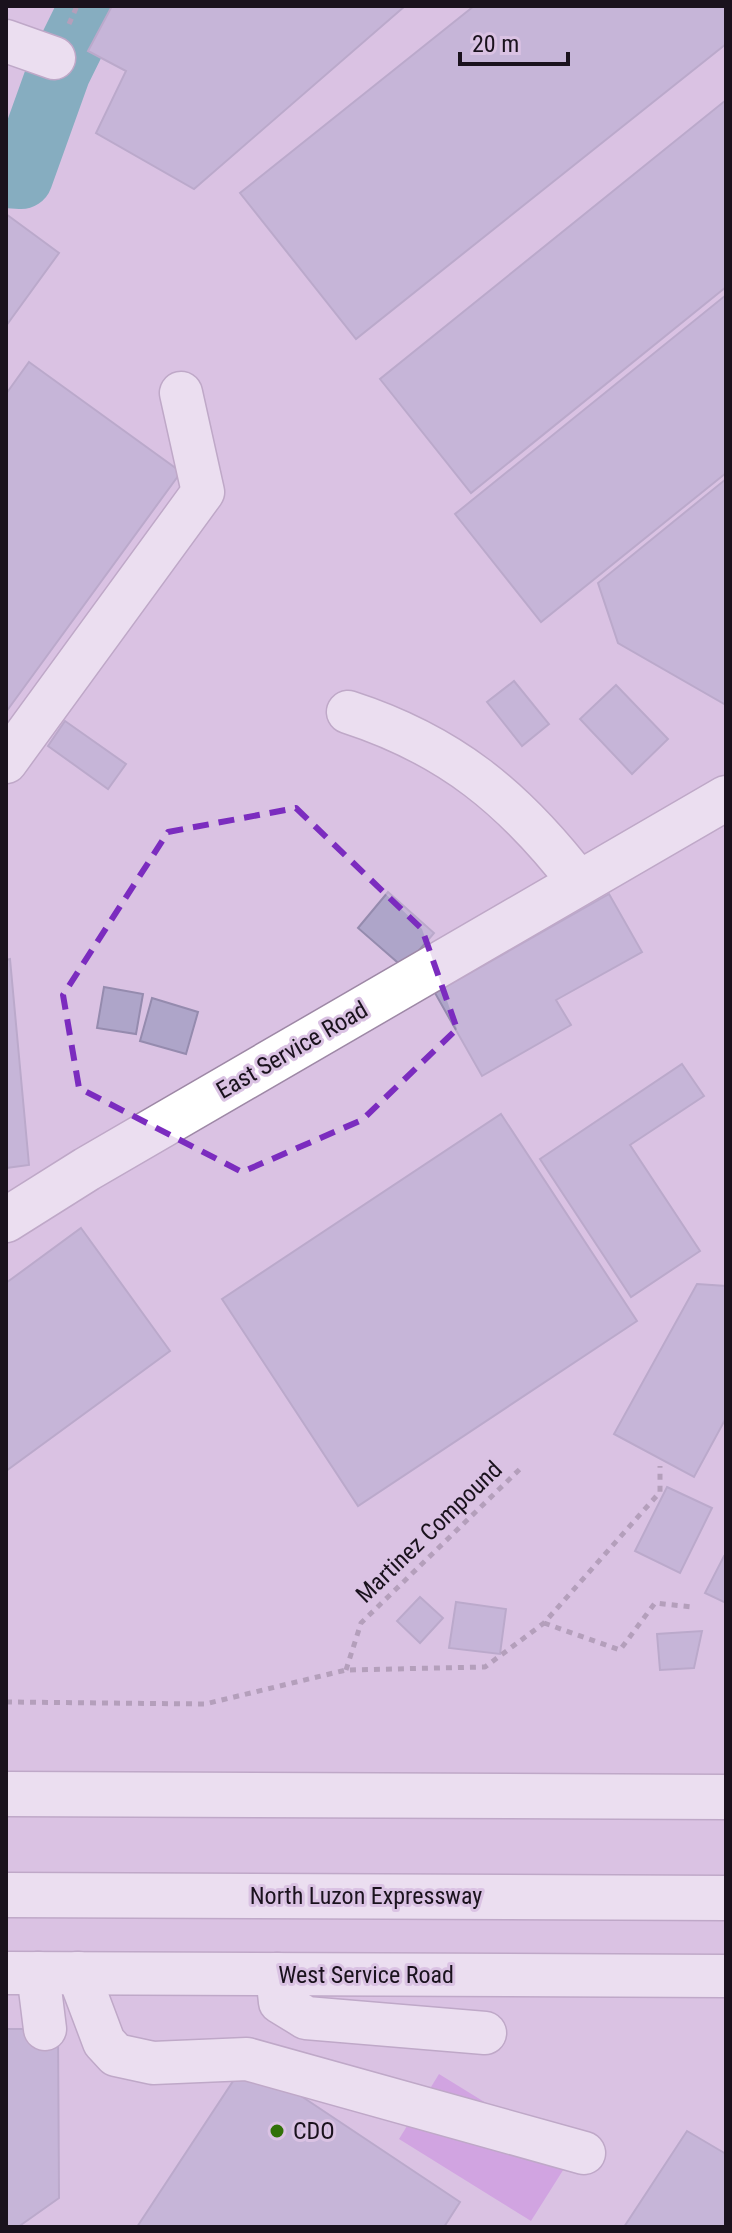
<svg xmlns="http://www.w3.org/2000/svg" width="732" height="2233" font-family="'Roboto Condensed',sans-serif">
	<rect width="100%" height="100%" fill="#dac2e3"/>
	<polygon fill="#c67fde" points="439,2074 572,2156 531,2221 399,2139"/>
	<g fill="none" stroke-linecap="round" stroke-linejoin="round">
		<polyline stroke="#219294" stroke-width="64" points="6,176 21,177 59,71 91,6"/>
	</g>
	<g fill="#aea5c9" stroke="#958bae" stroke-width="2">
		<polygon points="112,6 405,6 194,189 96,133 126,71 88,51"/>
		<polygon points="474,6 726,6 726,44 356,339 240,193"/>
		<polygon points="726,100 726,287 471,493 380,379"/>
		<polygon points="6,214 59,253 6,326"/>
		<polygon points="726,295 726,473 541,622 455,514"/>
		<polygon points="29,362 181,472 6,712 6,394"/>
		<polygon points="726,479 726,705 618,643 598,583"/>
		<polygon points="514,681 549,724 522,746 487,702"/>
		<polygon points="616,685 668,739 632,774 580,719"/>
		<polygon points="65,721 126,764 108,789 48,746"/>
		<polygon points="388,892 434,933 404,968 358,928"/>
		<polygon points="609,894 642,952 556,1000 571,1025 482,1076 435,993"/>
		<polygon points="10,959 29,1165 6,1168 6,960"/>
		<polygon points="104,987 143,994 136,1034 97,1028"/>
		<polygon points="152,998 198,1012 186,1054 140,1041"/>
		<polygon points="682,1064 704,1096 630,1145 700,1251 631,1297 540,1159"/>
		<polygon points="501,1114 637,1321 358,1506 222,1299"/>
		<polygon points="81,1228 170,1351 6,1471 6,1283"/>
		<polygon points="697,1284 726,1286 726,1418 694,1477 614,1434"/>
		<polygon points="667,1487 712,1508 680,1573 635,1551"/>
		<polygon points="724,1556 726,1557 726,1603 705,1593"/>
		<polygon points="420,1597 443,1618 420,1643 397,1621"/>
		<polygon points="456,1602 506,1609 500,1654 449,1648"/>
		<polygon points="702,1631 694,1668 660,1670 657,1634"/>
		<polygon points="6,2029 58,2029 59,2198 18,2227 6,2227"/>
		<polygon points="247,2060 460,2202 444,2227 137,2227"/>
		<polygon points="687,2131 726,2154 726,2227 624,2227"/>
	</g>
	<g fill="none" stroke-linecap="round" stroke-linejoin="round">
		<g stroke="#9e88a6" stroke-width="45">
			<g id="minor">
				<polyline points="6,41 54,58"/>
				<path d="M348,712C450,745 514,798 579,882"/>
				<polyline points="6,762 203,492 181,393"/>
				<polyline points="6,1973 726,1976"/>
				<polyline points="38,1973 45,2029"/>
				<polyline points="78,1973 104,2042 116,2055 153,2063 247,2059 584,2153"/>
				<polyline points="277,1974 280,2002 306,2018 485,2033"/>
			</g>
		</g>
		<g stroke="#9e88a6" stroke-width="47">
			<polyline id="major" points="6,1220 87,1169 726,798"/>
		</g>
		<g stroke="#9e88a6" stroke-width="47">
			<g id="highway">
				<polyline points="6,1794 726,1797"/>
				<polyline points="6,1895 726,1898"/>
			</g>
		</g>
		<g stroke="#85748b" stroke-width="5" stroke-dasharray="6 6" stroke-linecap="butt">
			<polyline points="69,24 77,6"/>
			<polyline points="544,1623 620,1650 655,1603 692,1607"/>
			<polyline points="346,1670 361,1623 523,1466"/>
			<polyline points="6,1702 205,1704 346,1670 485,1667 544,1623 660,1492 660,1466"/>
		</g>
		<use href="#minor" stroke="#fff" stroke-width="42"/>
		<use href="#major" stroke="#fff" stroke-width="44"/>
		<use href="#highway" stroke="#fff" stroke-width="44"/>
	</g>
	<path d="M0 0H732V2233H0ZM296,808L422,929L457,1029L362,1120L242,1172L79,1088L63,995L168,832Z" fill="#dac2e3" fill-opacity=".55" fill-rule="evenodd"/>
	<path fill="none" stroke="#7b2cbf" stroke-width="6" stroke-dasharray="16 10" stroke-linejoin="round" d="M296,808L422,929L457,1029L362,1120L242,1172L79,1088L63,995L168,832Z"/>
	<circle fill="#327109" stroke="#dac2e3" stroke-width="3" cx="277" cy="2131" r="8"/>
	<g text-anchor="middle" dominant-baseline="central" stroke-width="6" stroke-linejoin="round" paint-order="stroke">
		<g font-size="24" fill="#1a121d" stroke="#dac2e3">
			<text transform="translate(292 1050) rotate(-30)">East Service Road</text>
			<text transform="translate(429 1532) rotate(-44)">Martinez Compound</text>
			<text x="366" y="1896">North Luzon Expressway</text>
			<text x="366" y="1975">West Service Road</text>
		</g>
		<g font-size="24" fill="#1a121d" stroke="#dac2e3" text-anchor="start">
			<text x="293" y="2131">CDO</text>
		</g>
	</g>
	<rect width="732" height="2233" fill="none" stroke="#1a121d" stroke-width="16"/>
	<path d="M460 52v12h108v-12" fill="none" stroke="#1a121d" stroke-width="4"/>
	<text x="472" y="52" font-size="24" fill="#1a121d" stroke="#dac2e3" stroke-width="6" paint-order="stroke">20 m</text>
</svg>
